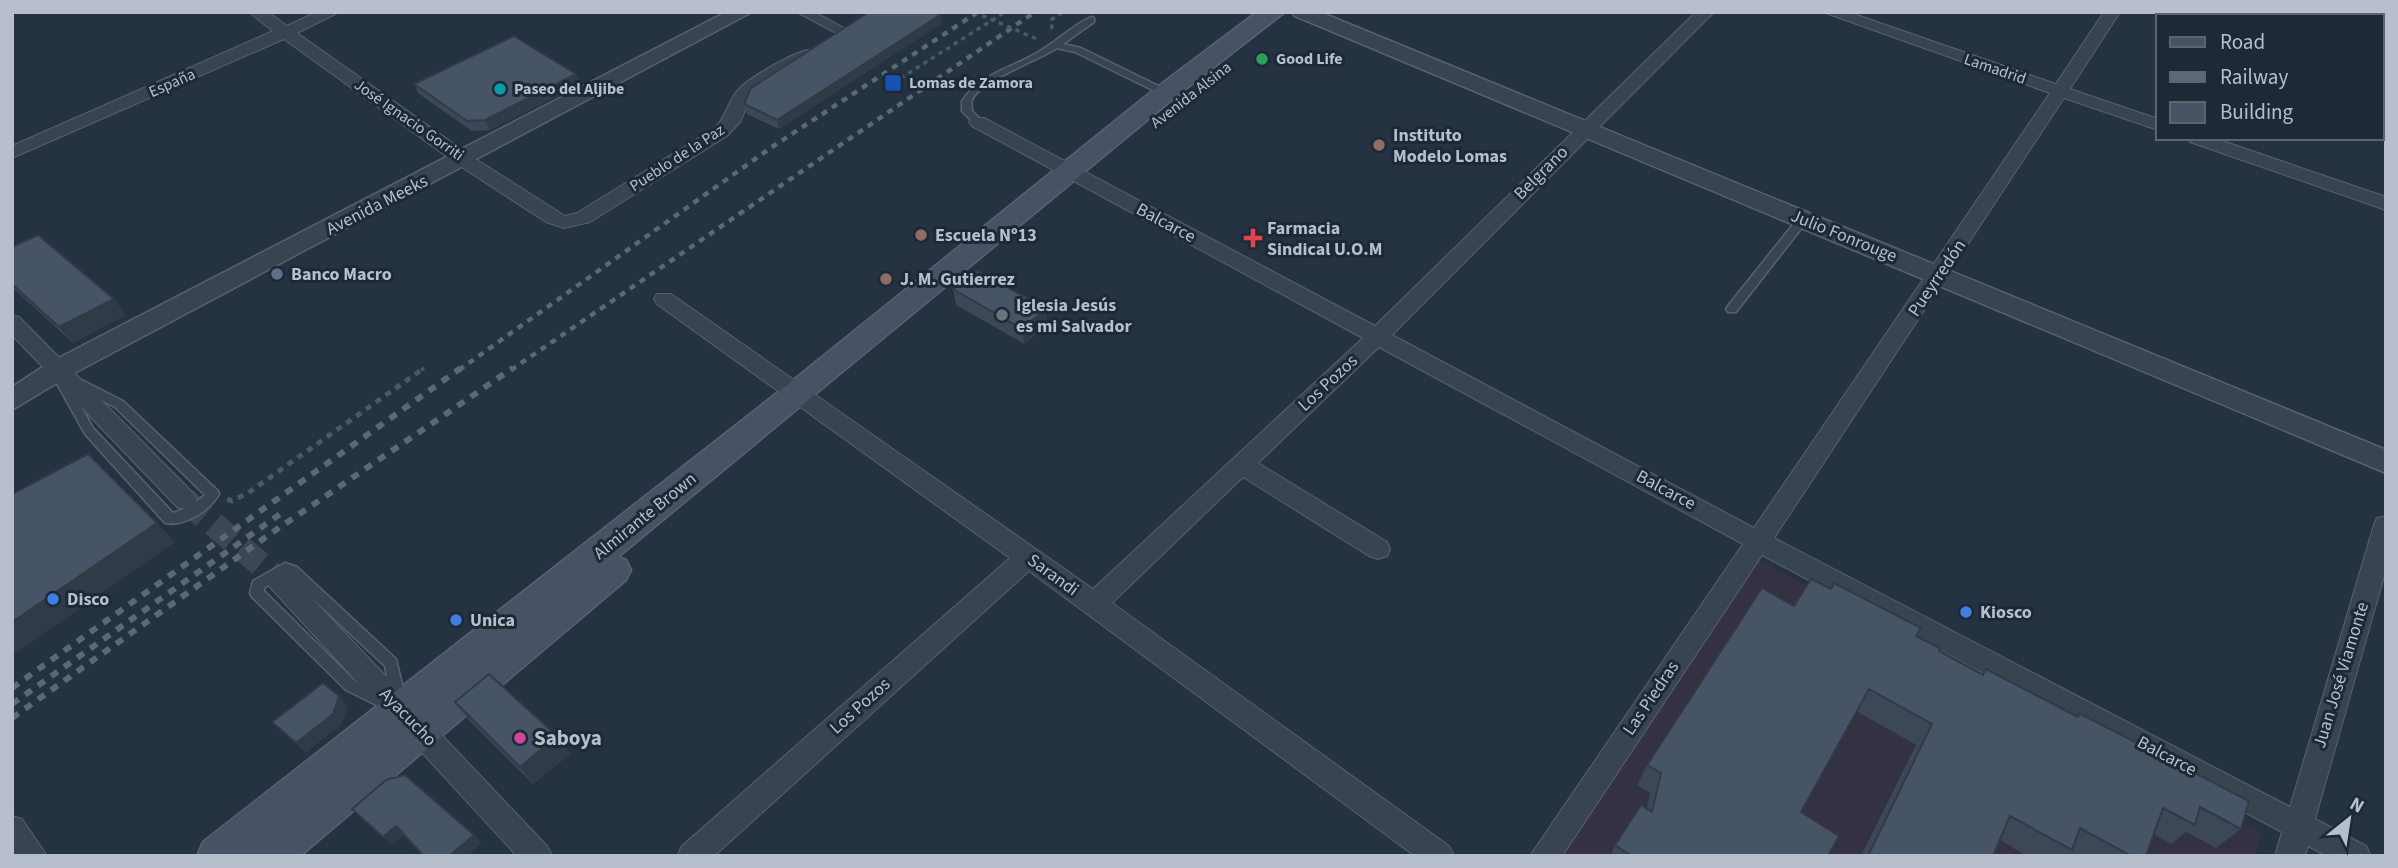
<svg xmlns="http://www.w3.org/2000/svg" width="2398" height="868" font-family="'Source Sans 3',sans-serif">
	<rect width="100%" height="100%" fill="#253241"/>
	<polygon fill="#333142" points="1759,560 2262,832 2255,856 1561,856"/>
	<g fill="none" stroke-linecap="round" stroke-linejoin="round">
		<polyline stroke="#3b4756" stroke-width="25" stroke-dasharray="25 12" stroke-linecap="butt" points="185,500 278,579"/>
		<g stroke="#57626e" stroke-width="3">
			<g id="service">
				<path d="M1091,17L1094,18V22L1063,44L1081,48L1185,99V103H1179L1075,52L1057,48C1039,60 978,82 972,100C971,102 972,108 972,111L981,120V124H975L962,111V101C981,73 1013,68 1040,51C1057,41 1073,25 1091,17Z"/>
				<polygon points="1803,216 1808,219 1807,221 1736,312 1728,312 1726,309 1728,306 1799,217"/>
				<path d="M56,367L123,401L218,491L219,494C210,510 185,527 165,523L85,434L50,371ZM68,383L115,407L205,495L190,507L173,513L93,428Z"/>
				<path d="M285,563L297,567L396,659L408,710L406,715L401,716L396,715L346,690L252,597L250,593L253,581ZM286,574L385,666L391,698L356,682L264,591V588Z"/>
			</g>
		</g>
		<g stroke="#57626e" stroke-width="2">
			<polygon id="pedestrian" points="797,12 814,12 849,31 838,34"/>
		</g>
		<g stroke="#57626e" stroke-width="2">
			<g id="minor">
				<path d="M249,12H268L287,26L317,12H339L297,33L471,156L565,216L577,213L715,128C726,117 728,101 738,90C747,79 799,48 811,50L813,54L752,95L740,122L727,136L590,222L564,228L546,222L457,164L284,39L12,158V146L273,31Z"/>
				<polygon points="1696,12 1714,12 1392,335 1754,528 2050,93 1823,12 1848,12 2056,84 2104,12 2120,12 2070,89 2158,119 2158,130 2064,98 1774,538 2290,807 2374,525 2377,518 2386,516 2386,569 2315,819 2366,846 2371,856 2327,856 2308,846 2305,856 2275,856 2282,832 1762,555 1562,856 1530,856 1743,544 1379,347 1258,463 1387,542 1390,549 1387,556 1378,559 1369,556 1243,477 1112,603 1449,846 1454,856 1415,856 1029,571 714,856 677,856 682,846 1010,558 657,304 654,299 657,294 671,294 1093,589 1363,338 972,126 969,122 972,118 984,118 1375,326"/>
				<polygon points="2319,12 2343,12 2346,16 2322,16"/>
				<polygon points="2382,24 2386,25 2386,35 2382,34"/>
				<polygon points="2187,138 2214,138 2386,197 2386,210 2190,142"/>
				<polygon points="12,315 19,317 193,493 197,500 193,507 185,509 177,507 12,335"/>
				<polygon points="278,569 287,572 547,846 552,856 517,856 269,586 266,579 269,572"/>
				<polygon points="12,816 22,819 47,856 14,856"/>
			</g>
		</g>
		<g stroke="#57626e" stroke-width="3">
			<g id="tertiary">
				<polygon points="726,12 752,12 65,378 12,410 12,387 47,364"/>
				<polygon points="1292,12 1320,12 2386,450 2386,473 1295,16"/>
			</g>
		</g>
		<g stroke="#57626e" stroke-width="3">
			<polygon id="secondary" points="1257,12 1285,12 1174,98 618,557 626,560 631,570 626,580 300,856 197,856 203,842 786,386 1156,88"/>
		</g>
		<g stroke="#455d5f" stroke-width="3.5" stroke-dasharray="4.5 4.5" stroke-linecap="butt">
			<polyline points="1052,29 1051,20 1063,12"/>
			<polyline points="893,83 1005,12"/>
			<polyline points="421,370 424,368"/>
		</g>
		<polyline stroke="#455d5f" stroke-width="5" stroke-dasharray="6 6" stroke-linecap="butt" points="227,499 232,501 248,493 424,368"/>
		<use href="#service" fill="#394451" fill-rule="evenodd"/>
		<use href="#pedestrian" fill="#394451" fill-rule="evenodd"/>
		<use href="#minor" fill="#394451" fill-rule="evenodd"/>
		<use href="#tertiary" fill="#394451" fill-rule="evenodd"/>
		<use href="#secondary" fill="#475364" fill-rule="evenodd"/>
		<g stroke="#5b6878" stroke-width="4.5" stroke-dasharray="6 6" stroke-linecap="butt">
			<polyline points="459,370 772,147 978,12"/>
			<polyline points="511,370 1035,12"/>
		</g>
		<g stroke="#5b6878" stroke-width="6" stroke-dasharray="8 8" stroke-linecap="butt">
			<polyline points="12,688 461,368"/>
			<polyline points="12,704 283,512"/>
			<polyline points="12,718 273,532 513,368"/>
		</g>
		<polyline stroke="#455d5f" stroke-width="3.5" stroke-dasharray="4.5 4.5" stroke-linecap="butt" points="974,12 1037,39"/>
	</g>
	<g fill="#3c4857">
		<polygon points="940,15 942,23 779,129 747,114 744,104"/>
		<polygon points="576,74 580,84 490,130 472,131 419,94 414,84"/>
		<polygon points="12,247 126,315 73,343 12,287"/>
		<polygon points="953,289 1048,325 1024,344 956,305"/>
		<polygon points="1794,606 1916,636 1939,651 1982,674 1986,669 2076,716 2079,713 2241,829 2216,848 2186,832 2171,844 2154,834 2146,856 2075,856 2069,853 2066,856 2027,856 2000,840 1993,856 1861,856 1916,745 1856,711 1801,812 1828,856 1610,856 1615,845 1647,808 1650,793 1637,785 1647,765"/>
		<polygon points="455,702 557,736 570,754 533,784 469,720"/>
	</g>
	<g fill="#313b47">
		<polygon points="940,15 942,23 779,129 777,120"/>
		<polygon points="576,74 580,84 490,130 485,120"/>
		<polygon points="114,299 126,315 73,343 59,327"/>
		<polygon points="1046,309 1048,325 1024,344 1022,329"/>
		<polygon points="157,523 175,542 12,656 12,622"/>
		<polygon points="339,696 348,706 342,724 306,753 296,743"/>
		<polygon points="557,736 570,754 533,784 520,767"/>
		<polygon points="396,826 404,835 392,845 383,837"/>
		<polygon points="474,835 482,843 467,856 449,856"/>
	</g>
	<g fill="#465465" stroke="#313b47" stroke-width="2">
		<polygon points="869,12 934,12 940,15 777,120 744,104 751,88"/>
		<polygon points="514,36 576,74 485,120 467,121 414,84"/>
		<polygon points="38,235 114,299 59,327 12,284 12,247"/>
		<polygon points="978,271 1046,309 1022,329 953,289"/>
		<polygon points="88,454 157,523 12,622 12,494"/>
		<polygon points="1811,579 1831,589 1834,583 1921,628 1916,636 1940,648 1939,651 1983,675 1986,669 2078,717 2079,713 2249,801 2241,829 2200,807 2195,825 2163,808 2146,856 2131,856 2080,828 2072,850 2010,816 1993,856 1868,856 1932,724 1869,689 1801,812 1839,836 1828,856 1632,856 1615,845 1641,805 1652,812 1661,773 1647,765 1762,588 1794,606"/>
		<polygon points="489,674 557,736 520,767 455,702"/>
		<polygon points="323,683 339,696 333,714 296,743 272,722"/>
		<polygon points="405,775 474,835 449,856 424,856 396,826 383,837 352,809 386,780"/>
	</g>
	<circle fill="#2e9e5b" stroke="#1e2936" stroke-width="2.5" cx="1262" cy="59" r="7"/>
	<rect fill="#1a4fb4" stroke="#1e2936" stroke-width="2.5" x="884" y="74" width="18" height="18" rx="3.5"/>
	<circle fill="#0f9aa8" stroke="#1e2936" stroke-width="2.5" cx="500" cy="89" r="7"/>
	<g fill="#8d6e63" stroke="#1e2936" stroke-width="2.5">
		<circle cx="1379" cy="145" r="7"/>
		<circle cx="921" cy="235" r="7"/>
		<circle cx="886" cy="279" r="7"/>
	</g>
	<path fill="#e0444e" stroke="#1e2936" stroke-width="2.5" d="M1249.5 227.5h7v7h7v7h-7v7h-7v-7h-7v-7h7z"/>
	<circle fill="#5c6f8a" stroke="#1e2936" stroke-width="2.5" cx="277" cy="274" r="7"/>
	<circle fill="#6b7280" stroke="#1e2936" stroke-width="2.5" cx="1002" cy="315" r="7"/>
	<g fill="#3f7fe0" stroke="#1e2936" stroke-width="2.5">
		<circle cx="53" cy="599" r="7"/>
		<circle cx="1966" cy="612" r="7"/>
		<circle cx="456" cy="620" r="7"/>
	</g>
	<circle fill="#d1479c" stroke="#1e2936" stroke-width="2.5" cx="520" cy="738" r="7"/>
	<g text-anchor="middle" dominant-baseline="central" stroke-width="6" stroke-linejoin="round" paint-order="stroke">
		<g font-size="16" font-weight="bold" fill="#b6bfcb" stroke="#1e2936" text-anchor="start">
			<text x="1276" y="59">Good Life</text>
			<text x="909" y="83">Lomas de Zamora</text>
			<text x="514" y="89">Paseo del Aljibe</text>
		</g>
		<g font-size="16" fill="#b6bfcb" stroke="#1e2936">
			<text transform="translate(1995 69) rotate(19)">Lamadrid</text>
			<text transform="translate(172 83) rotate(-24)">España</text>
			<text transform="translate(1191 95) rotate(-38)">Avenida Alsina</text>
			<text transform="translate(409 120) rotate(35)">José Ignacio Gorriti</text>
			<text transform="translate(677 158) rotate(-33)">Pueblo de la Paz</text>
		</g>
		<g font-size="18" font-weight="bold" fill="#b6bfcb" stroke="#1e2936" text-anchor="start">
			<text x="1393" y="135">Instituto<tspan x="1393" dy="21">Modelo Lomas</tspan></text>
			<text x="1267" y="228">Farmacia<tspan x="1267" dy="21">Sindical U.O.M</tspan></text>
			<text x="935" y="235">Escuela Nº13</text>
			<text x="291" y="274">Banco Macro</text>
			<text x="900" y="279">J. M. Gutierrez</text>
			<text x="1016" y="305">Iglesia Jesús<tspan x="1016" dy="21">es mi Salvador</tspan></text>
			<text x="67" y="599">Disco</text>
			<text x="1980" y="612">Kiosco</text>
			<text x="470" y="620">Unica</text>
		</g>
		<g font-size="18" fill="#b6bfcb" stroke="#1e2936">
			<text transform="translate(1541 173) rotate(-45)">Belgrano</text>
			<text transform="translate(377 205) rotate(-27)">Avenida Meeks</text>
			<text transform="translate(1166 223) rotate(28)">Balcarce</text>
			<text transform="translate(1844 236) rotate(22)">Julio Fonrouge</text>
			<text transform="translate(1937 278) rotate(-56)">Pueyrredón</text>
			<text transform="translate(1328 383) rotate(-43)">Los Pozos</text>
			<text transform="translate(1666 490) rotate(28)">Balcarce</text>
			<text transform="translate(645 516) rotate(-39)">Almirante Brown</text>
			<text transform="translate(1053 575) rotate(36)">Sarandi</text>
			<text transform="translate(2341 675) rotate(-73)">Juan José Viamonte</text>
			<text transform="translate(1651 698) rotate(-56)">Las Piedras</text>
			<text transform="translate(860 706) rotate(-42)">Los Pozos</text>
			<text transform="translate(408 717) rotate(46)">Ayacucho</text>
			<text transform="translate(2167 756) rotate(28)">Balcarce</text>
		</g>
		<g font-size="21" font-weight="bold" fill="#b6bfcb" stroke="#1e2936" text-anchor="start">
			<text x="534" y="738">Saboya</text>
		</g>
	</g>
	<rect width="2398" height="868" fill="none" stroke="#b6bfcb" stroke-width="28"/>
	<rect x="2156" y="14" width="228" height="126" fill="#1e2936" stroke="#5b6572" stroke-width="2"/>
	<rect x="2170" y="37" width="35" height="10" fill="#475364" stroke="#5b6572" stroke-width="2"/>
	<text x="2220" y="49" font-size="21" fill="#b6bfcb">Road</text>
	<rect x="2170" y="72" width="35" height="10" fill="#5b6878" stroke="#5b6572" stroke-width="2"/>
	<text x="2220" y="84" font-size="21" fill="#b6bfcb">Railway</text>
	<rect x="2170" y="102" width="35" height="21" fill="#465465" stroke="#5b6572" stroke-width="2"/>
	<text x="2220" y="119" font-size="21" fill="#b6bfcb">Building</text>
	<g transform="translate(2349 819) rotate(30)" stroke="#1e2936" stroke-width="5" paint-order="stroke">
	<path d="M0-5L12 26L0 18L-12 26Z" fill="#b6bfcb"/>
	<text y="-10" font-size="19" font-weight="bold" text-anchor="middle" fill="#b6bfcb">N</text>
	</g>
</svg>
